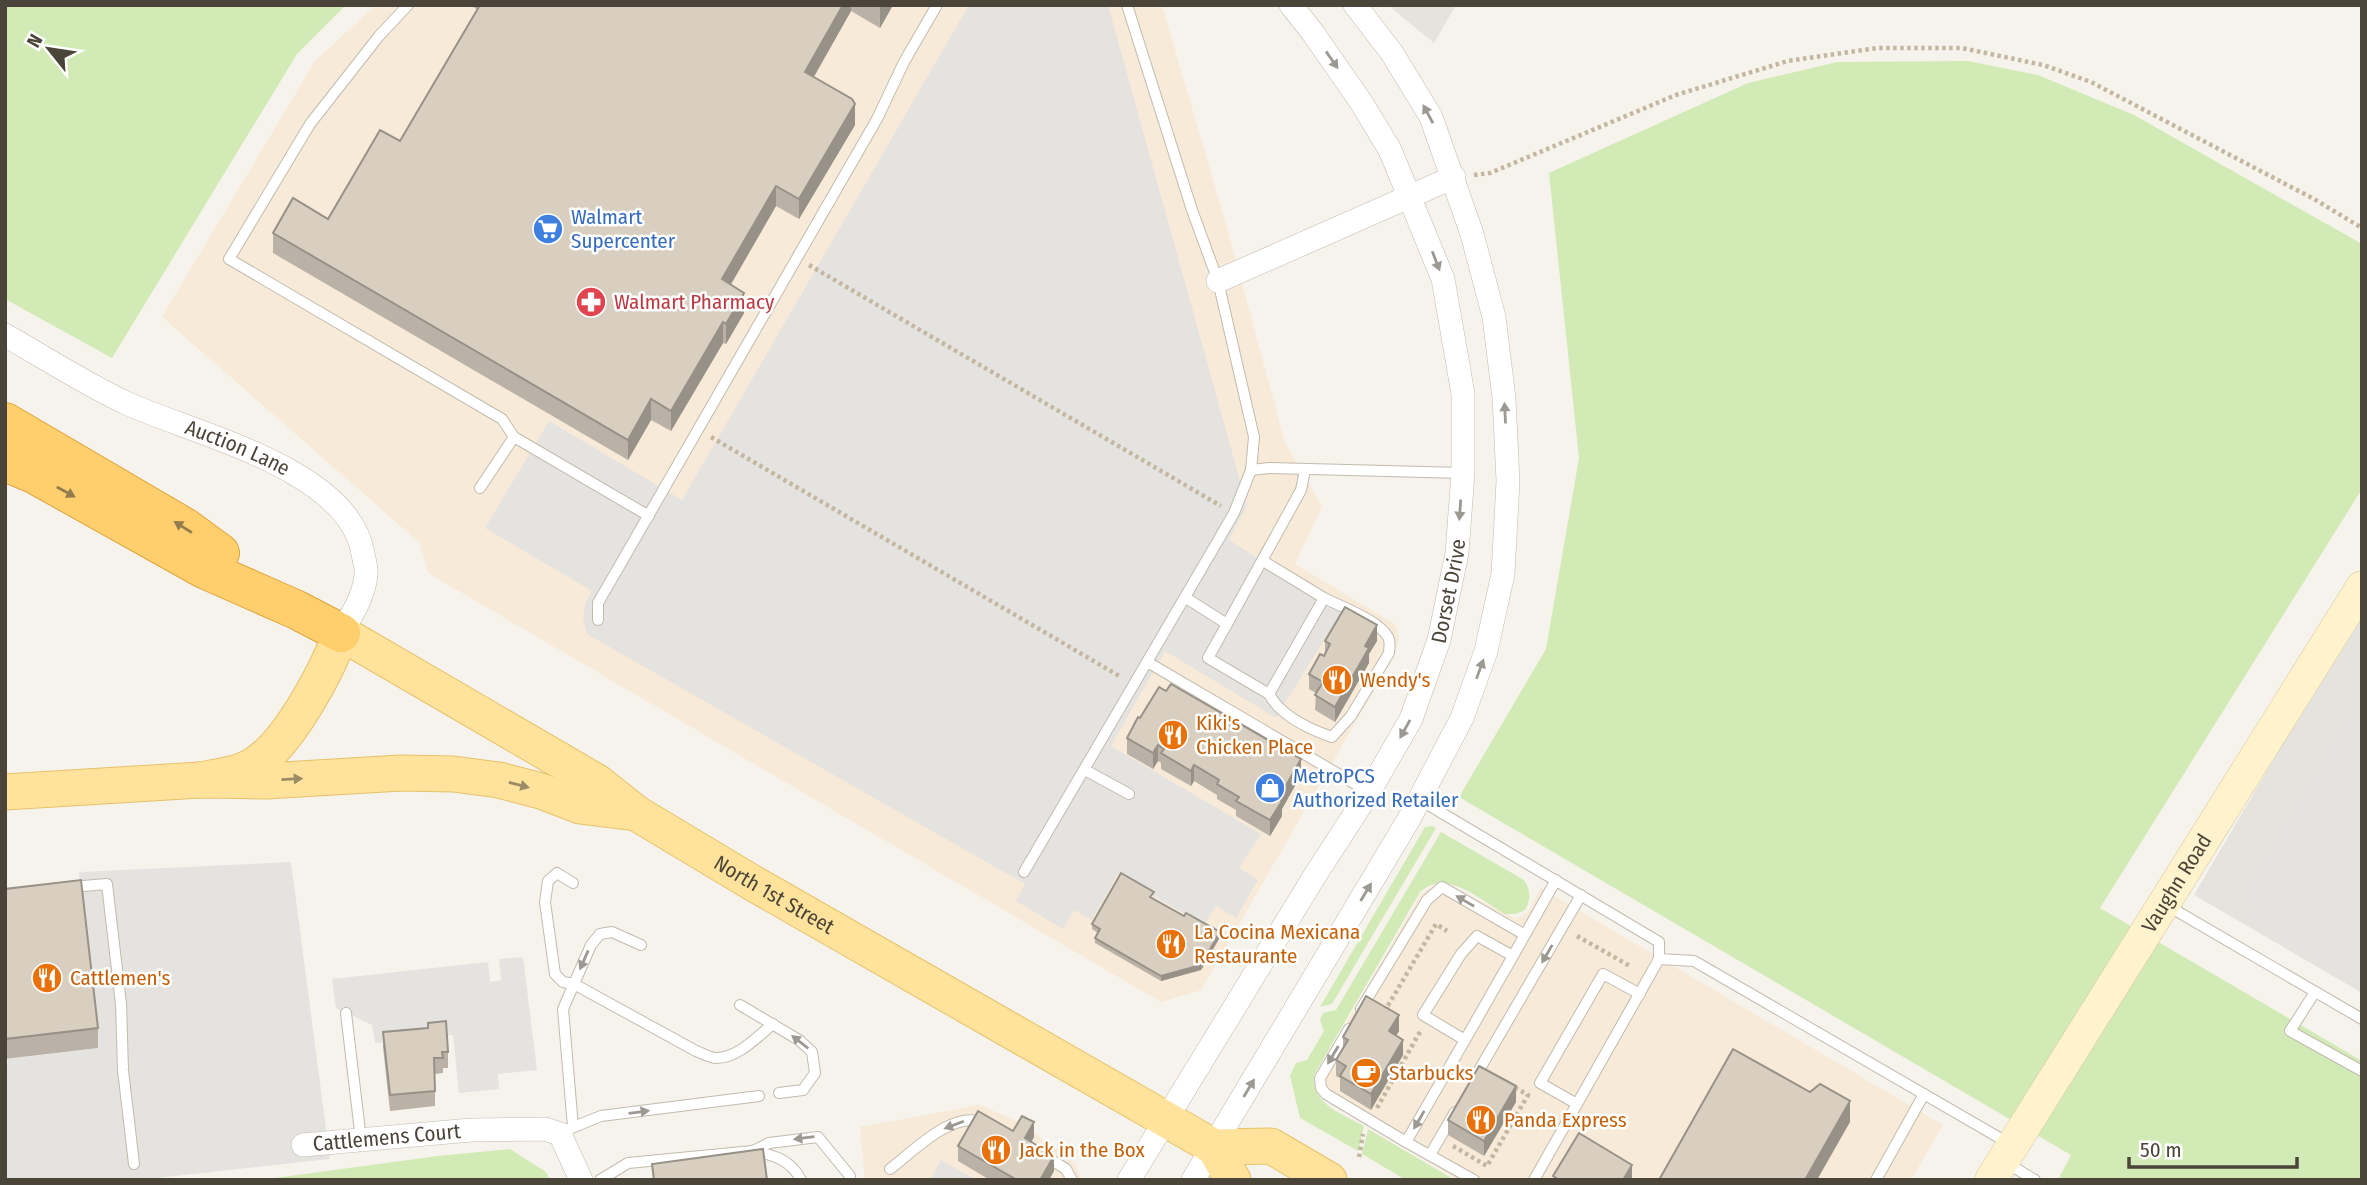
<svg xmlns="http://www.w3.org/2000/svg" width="2367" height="1185" font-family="'Fira Sans Condensed',sans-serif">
	<rect width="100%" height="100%" fill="#f6f3ec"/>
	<g fill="#f7ead8">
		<polygon points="376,5 1162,5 1229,235 1285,443 1322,506 1295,564 1395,624 1399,636 1395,654 1201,990 1161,1002 428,573 420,543 162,317 315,61"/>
		<polygon points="1446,883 1516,919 1527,913 1541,888 1943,1125 1911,1180 1458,1180 1325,1100 1319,1094 1316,1085 1316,1076 1321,1066 1421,894 1434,885"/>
		<polygon points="979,1105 1018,1121 1075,1163 1081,1180 865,1180 860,1127"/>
	</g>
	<g fill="#e6e2dd">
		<polygon points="1388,5 1456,5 1434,43"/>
		<polygon points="2362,609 2362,993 2194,895"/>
	</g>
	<g fill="#d2eab5">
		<polygon points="5,5 346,5 297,54 112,358 5,299"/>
		<polygon points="1968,61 2038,75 2134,115 2362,244 2362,489 2100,908 2362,1061 2362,1180 2058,1180 2071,1155 1459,797 1546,649 1579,458 1549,173 1748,83 1837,62"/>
		<polygon points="1432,826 1436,828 1332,1004 1320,1007 1425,827"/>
		<path d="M1441,832L1524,880C1531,890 1531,900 1525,910L1516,914H1505C1479,899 1446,868 1420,892L1314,1075C1311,1104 1342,1114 1364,1126L1358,1151L1300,1118L1290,1076L1296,1063L1307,1060L1324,1031L1320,1020L1323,1013L1336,1010Z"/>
		<polygon points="1368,1129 1455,1180 1406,1180 1362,1154"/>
		<polygon points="510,1149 546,1172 550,1180 260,1180 438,1156"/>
	</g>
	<g fill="#e5e3e0">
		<polygon points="969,5 1108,5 1247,506 1229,540 1342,611 1276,718 1165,651 1111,746 1261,834 1239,868 1258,880 1236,918 1216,906 1204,925 1117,875 1092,920 1074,910 1063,929 1016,901 1025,884 587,634 583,617 585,604 592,591 485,528 549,421 682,500"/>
		<polygon points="2350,713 2362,719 2362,987 2248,921 2258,904 2243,896"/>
		<polygon points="291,862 330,1159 138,1180 5,1180 5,1065 8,1064 8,1059 98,1048 79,872"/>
		<polygon points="523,957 537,1070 498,1074 499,1089 459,1093 453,1035 375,1043 372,1025 336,1008 332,979 488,962 490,982 501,980 499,959"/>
		<polygon points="941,1160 976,1180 930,1180"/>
	</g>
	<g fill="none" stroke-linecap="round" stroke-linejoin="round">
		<g stroke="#c2bbae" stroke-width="12">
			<g id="lane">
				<polyline points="408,5 379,36 310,124 229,259 502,419 514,437 649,516"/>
				<polyline points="1251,470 1269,468 1463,473"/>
				<polyline points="480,488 514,437"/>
				<polyline points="1186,598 1227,624 1301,490 1305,470"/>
				<polyline points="598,620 598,603 877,119 904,62 937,5"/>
				<polyline points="1227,624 1208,658 1269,694 1324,598 1263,561"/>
				<polyline points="1149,663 1369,792"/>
				<path d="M1269,694C1280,715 1309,729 1332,737L1351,716L1389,653C1389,647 1391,642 1388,637C1378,620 1342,607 1324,598"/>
				<polyline points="1085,770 1129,794"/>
				<polyline points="1420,800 1659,942 1659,959 1534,1180"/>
				<polyline points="1024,872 1216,544 1234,513 1251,470 1254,437 1218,281 1192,210 1127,5"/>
				<path d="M573,883L557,873L548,881L545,902L555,974L563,982L574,984L696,1051C702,1053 710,1058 716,1058C738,1058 757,1037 773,1024"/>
				<polyline points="71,887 107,884 121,1004 123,1070 134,1164"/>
				<polyline points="2168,906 2362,1019"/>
				<polyline points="1659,959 1694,961 2010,1144"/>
				<polyline points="2315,992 2290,1031 2362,1071"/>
				<polyline points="740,1005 799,1040 812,1052 815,1073 803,1090 779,1093"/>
				<polyline points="1361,1009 1427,900 1442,887 1525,935"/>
				<polyline points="346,1013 361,1140"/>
				<polyline points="1349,1029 1320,1078 1321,1088 1326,1094 1406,1142 1474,1180"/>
				<polyline points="1465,1040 1513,956"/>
				<polyline points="1475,1077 1581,895"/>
				<polyline points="1577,1104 1540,1083 1603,974 1640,994"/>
				<polyline points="573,1127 563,1009 591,945 600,934 612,932 641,945"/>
				<polyline points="569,1129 601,1116 759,1096"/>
				<polyline points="1406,1142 1465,1040 1423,1015 1461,954 1477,936 1513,956 1556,880"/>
				<path d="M753,1151C774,1155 791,1160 801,1180"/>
				<polyline points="1043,1155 1066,1169 1072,1180"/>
				<polyline points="1430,1155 1455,1112"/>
				<polyline points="2005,1162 2035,1180"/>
				<path d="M890,1169C914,1151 955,1107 986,1124"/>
				<polyline points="600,1180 628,1163 753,1151 769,1143 818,1137 850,1176 850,1180"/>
				<polyline points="1876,1180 1924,1094"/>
			</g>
		</g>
		<g stroke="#c2bbae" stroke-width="24">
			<g id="street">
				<polyline points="1218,281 1454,177"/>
				<path id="s1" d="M5,335C45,358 84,383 126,403C194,434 350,469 363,554C364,560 367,568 366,575C364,596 352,615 341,633"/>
				<path id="s2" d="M303,1145L471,1130L545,1129L560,1134L581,1180"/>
				<path id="s3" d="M1129,1180L1314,877L1369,792L1411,719L1439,640L1457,553L1463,473V394L1443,279L1390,150L1361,102L1313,33L1291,5"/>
				<polyline points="1193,1180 1409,819 1462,718 1486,651 1503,574 1508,481 1504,398 1494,317 1472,234 1431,117 1392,53 1355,5"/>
			</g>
		</g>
		<g stroke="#d6c79b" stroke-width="33">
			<g id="secondary">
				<path id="s4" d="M1991,1180L2362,587"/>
			</g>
		</g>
		<g stroke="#e6c16a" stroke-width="37">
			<g id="primary">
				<path id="s5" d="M200,780C219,776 240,775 257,763C290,741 327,671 341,633L597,782L636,813L751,882L1214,1147L1271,1146L1329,1180"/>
				<polyline points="5,792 200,780 266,781 401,773 453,774 499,780 541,791 580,806 636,813"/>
				<polyline points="1214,1147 1233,1180"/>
			</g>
		</g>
		<g stroke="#e0a43c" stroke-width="40">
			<g id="highway">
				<polyline points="5,422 186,528 220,553"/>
				<polyline points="5,462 34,474 204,569 297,610 341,633"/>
			</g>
		</g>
		<g stroke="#c4b79f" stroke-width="4.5" stroke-dasharray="3.5 3.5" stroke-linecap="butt">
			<polyline points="1474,175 1490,173 1676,95 1788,61 1878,48 1962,48 2043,65 2091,82 2314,199 2362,228"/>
			<polyline points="809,265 1221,506"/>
			<polyline points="711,437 1121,677"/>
			<polyline points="1577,936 1630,966"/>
			<polyline points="1389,1010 1386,1009 1436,924 1447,931"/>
			<polyline points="1377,1108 1421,1030"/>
			<polyline points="1453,1146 1487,1166 1528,1095 1512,1086"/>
			<polyline points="1359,1157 1363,1134"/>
		</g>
		<use href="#lane" stroke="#fff" stroke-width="10"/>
		<use href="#street" stroke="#fff" stroke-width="23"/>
		<use href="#secondary" stroke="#fff3cd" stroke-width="32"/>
		<use href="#primary" stroke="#ffe39c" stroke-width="35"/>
		<use href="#highway" stroke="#ffcf6e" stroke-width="38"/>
	</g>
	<g fill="#bab2a6">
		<polygon points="470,5 893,5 880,28 851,11 814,77 855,125 799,219 776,206 730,285 744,313 726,344 723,343 671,431 651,420 628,460 273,253 273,233 328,219 400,141 478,10"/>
		<polygon points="1325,641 1377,641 1369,654 1369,663 1335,722 1315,710 1316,693 1309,689 1309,674 1325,654"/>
		<polygon points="1166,691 1301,775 1282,809 1282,816 1270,836 1236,816 1236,810 1217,799 1217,795 1194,781 1191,786 1161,769 1161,763 1158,761 1153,769 1127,754 1127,738 1140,718"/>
		<polygon points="5,889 98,1028 98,1048 5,1059"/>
		<polygon points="1154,897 1153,899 1220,937 1201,970 1161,981 1095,943 1095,938 1098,933 1092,929 1092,924"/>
		<polygon points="1399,1031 1396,1035 1403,1055 1371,1110 1340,1091 1340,1078 1336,1076 1336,1060 1343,1049 1343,1037"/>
		<polygon points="383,1032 448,1052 448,1068 443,1068 443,1073 435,1074 435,1106 390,1111 383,1047"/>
		<polygon points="1516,1102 1484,1156 1448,1135 1448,1120"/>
		<polygon points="1013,1131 1034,1137 1031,1142 1054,1171 1049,1180 990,1180 958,1161 958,1146"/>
	</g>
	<g fill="#979187">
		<polygon points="843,5 851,5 851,11 805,92 805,72"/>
		<polygon points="881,5 893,5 880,28 880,7"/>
		<polygon points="855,104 855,125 799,219 799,199"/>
		<polygon points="776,186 776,206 722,300 722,279"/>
		<polygon points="744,293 744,313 726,344 726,324"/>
		<polygon points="723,322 723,343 671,431 671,411"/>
		<polygon points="651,399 651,420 628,460 628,440"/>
		<polygon points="1377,625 1377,641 1369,654 1369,663 1335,722 1335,707 1365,646"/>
		<polygon points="1158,745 1158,761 1153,769 1153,753"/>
		<polygon points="1301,759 1301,775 1282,809 1282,816 1270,836 1270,820 1279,798"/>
		<polygon points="1194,765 1194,781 1191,786 1191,771"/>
		<polygon points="1220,932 1220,937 1201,970 1161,981 1161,976"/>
		<polygon points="1399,1015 1399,1031 1389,1047 1389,1031"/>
		<polygon points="1403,1040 1403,1055 1371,1110 1371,1094"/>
		<polygon points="1516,1086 1516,1102 1484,1156 1484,1141"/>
		<polygon points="1850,1101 1850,1122 1817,1180 1805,1180"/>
		<polygon points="1034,1122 1034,1137 1025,1153 1025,1138"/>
		<polygon points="1054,1156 1054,1171 1049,1180 1040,1180"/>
		<polygon points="1632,1165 1632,1180 1623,1180"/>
	</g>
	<g fill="#d8cfc1" stroke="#979187" stroke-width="2">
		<polygon points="480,5 843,5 805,72 852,99 855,104 799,199 776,186 722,279 744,293 726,324 723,322 671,411 651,399 628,440 273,233 293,198 328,219 380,130 400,141"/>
		<polygon points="1345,607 1377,625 1365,646 1369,648 1335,707 1315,695 1323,682 1309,674 1320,654 1324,656 1330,644 1325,641"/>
		<polygon points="1171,684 1301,759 1279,798 1282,801 1270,820 1236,801 1239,797 1217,784 1219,780 1194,765 1191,771 1161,753 1164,749 1158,745 1153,753 1127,738 1138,717 1140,718 1159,687 1166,691"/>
		<polygon points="1121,873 1154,892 1150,897 1184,916 1186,913 1220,932 1201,965 1161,976 1095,938 1100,929 1092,924"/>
		<polygon points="81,880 98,1028 5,1039 5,889"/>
		<polygon points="1366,996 1399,1015 1389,1031 1403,1040 1371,1094 1340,1076 1346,1066 1336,1060 1348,1040 1343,1037"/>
		<polygon points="446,1021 448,1052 442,1052 443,1058 434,1058 435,1091 390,1095 383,1032 428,1028 428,1023"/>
		<polygon points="1733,1049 1810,1092 1820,1084 1850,1101 1805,1180 1659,1180"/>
		<polygon points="1479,1066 1516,1086 1484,1141 1448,1120"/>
		<polygon points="978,1111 1013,1131 1022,1116 1034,1122 1025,1138 1054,1156 1040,1180 1017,1180 958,1146"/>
		<polygon points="1579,1133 1632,1165 1623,1180 1559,1180 1553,1176"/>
		<polygon points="763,1149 767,1180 654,1180 652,1164"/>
	</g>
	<defs><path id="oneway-solid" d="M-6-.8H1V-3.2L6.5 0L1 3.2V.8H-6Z" transform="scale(1.75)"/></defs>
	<g fill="#9c9892">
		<use href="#oneway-solid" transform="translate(1332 60) rotate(55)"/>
		<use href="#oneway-solid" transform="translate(1428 114) rotate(-118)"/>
		<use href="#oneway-solid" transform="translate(1436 261) rotate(69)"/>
		<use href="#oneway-solid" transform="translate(1505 413) rotate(-93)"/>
		<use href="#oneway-solid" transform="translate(1460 510) rotate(94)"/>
		<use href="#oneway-solid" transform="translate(1480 669) rotate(-70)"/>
		<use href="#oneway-solid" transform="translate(1405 729) rotate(119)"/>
		<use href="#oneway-solid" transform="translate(1366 892) rotate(-59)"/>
		<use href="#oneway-solid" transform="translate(1465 901) rotate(-150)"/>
		<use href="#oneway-solid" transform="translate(1547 954) rotate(120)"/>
		<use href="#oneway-solid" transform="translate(584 960) rotate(114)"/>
		<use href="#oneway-solid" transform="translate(800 1042) rotate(-142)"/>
		<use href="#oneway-solid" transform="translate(1333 1055) rotate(121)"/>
		<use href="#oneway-solid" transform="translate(1249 1088) rotate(-59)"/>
		<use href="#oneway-solid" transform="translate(639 1112) rotate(-7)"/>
		<use href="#oneway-solid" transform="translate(1419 1120) rotate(120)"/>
		<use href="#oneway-solid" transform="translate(954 1125) rotate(159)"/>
		<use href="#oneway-solid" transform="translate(804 1138) rotate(173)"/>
	</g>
	<g fill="#937c4e">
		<use href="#oneway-solid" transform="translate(66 492) rotate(29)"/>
		<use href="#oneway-solid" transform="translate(183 527) rotate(-148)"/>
	</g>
	<g fill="#9c8c66">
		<use href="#oneway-solid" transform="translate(292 779) rotate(-3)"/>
		<use href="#oneway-solid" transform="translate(519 785) rotate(15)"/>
	</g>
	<defs>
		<g id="supermarket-disc" transform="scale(1.575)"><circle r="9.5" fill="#3f7fe0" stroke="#fff"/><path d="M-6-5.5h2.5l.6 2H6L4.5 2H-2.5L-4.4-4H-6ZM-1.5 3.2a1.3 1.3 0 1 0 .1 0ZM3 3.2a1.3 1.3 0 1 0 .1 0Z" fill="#fff"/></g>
		<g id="pharmacy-disc" transform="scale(1.575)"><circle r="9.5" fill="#e0444e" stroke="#fff"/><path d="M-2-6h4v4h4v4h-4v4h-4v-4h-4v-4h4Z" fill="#fff"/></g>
		<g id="restaurant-disc" transform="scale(1.575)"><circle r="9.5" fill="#e8710a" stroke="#fff"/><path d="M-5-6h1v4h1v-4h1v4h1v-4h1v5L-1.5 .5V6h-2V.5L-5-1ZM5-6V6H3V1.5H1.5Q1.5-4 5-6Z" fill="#fff"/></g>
		<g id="shop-disc" transform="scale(1.575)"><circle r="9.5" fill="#3f7fe0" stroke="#fff"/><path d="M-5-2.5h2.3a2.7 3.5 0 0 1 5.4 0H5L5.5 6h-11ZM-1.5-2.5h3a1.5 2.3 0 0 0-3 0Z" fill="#fff"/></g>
		<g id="cafe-disc" transform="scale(1.575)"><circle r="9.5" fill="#e8710a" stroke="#fff"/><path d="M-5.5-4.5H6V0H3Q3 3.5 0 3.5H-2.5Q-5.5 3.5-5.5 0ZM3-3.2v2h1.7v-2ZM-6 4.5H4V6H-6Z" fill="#fff"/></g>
	</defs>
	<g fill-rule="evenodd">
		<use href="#supermarket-disc" x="548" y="229"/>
		<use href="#pharmacy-disc" x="591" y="302"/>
		<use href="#restaurant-disc" x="1337" y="680"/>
		<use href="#restaurant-disc" x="1173" y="735"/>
		<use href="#shop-disc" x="1270" y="788"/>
		<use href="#restaurant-disc" x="1171" y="944"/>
		<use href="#restaurant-disc" x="47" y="978"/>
		<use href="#cafe-disc" x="1366" y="1073"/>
		<use href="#restaurant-disc" x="1481" y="1120"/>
		<use href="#restaurant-disc" x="996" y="1150"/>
	</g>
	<g text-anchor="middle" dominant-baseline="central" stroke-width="5" stroke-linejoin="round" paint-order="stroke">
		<g font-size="21" fill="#366cbe" stroke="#fff" text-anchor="start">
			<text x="571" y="217">Walmart<tspan x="571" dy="24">Supercenter</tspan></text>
			<text x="1293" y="776">MetroPCS<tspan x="1293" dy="24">Authorized Retailer</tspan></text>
		</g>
		<g font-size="21" fill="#be3a42" stroke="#fff" text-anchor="start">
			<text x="614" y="302">Walmart Pharmacy</text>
		</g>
		<g font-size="21" fill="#4b4439" stroke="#fff">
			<text stroke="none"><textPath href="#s1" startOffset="259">Auction Lane</textPath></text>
			<text stroke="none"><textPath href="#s3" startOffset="674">Dorset Drive</textPath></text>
			<text stroke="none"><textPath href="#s4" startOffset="350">Vaughn Road</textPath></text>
			<text stroke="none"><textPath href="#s5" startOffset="723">North 1st Street</textPath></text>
			<text stroke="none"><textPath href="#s2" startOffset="84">Cattlemens Court</textPath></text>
		</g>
		<g font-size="21" fill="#c56008" stroke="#fff" text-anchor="start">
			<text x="1360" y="680">Wendy's</text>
			<text x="1196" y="723">Kiki's<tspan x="1196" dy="24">Chicken Place</tspan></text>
			<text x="1194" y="932">La Cocina Mexicana<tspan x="1194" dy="24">Restaurante</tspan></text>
			<text x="70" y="978">Cattlemen's</text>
			<text x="1389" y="1073">Starbucks</text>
			<text x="1504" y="1120">Panda Express</text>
			<text x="1019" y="1150">Jack in the Box</text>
		</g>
	</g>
	<rect width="2367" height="1185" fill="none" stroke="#4b4439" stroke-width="14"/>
	<g transform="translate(49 49) rotate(300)" stroke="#ffffff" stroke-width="5" paint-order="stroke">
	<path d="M0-5L12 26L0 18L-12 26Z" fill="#4b4439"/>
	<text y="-10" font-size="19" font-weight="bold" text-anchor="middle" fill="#4b4439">N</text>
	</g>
	<path d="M2129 1157v10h168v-10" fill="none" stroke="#4b4439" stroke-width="3.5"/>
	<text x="2140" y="1157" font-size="21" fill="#4b4439" stroke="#ffffff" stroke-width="5" paint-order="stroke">50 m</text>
</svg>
